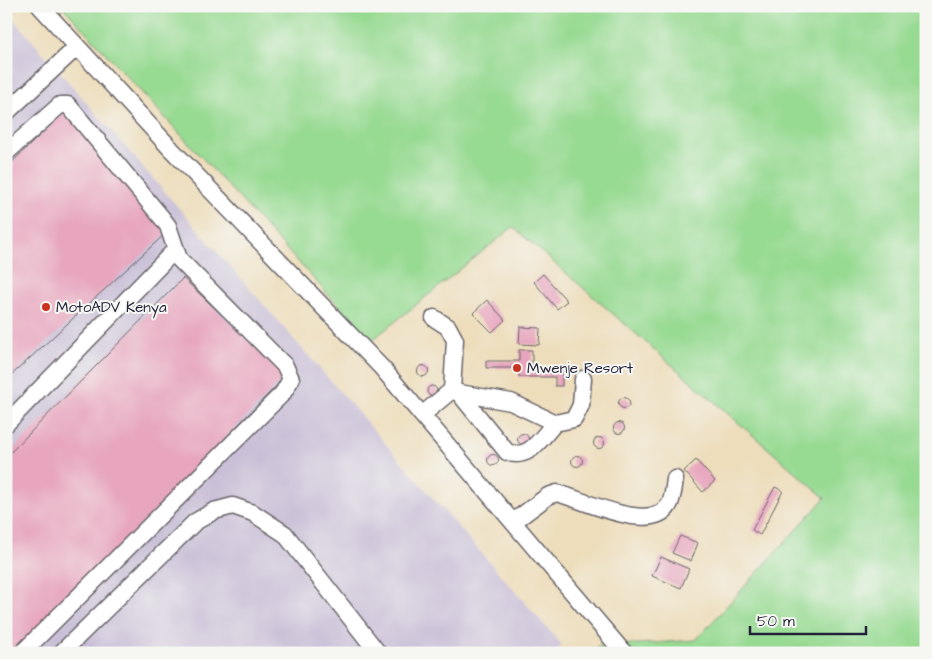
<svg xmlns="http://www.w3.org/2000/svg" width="932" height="659" font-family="'Architects Daughter',sans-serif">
	<rect width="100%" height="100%" fill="#f6f6f2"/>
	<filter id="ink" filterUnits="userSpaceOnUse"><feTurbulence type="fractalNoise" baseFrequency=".02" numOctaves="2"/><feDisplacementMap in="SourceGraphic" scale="10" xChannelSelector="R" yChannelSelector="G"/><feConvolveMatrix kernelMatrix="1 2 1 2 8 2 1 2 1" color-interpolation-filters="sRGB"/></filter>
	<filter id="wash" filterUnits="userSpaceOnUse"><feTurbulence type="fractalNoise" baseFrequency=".0096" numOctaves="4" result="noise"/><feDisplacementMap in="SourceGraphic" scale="20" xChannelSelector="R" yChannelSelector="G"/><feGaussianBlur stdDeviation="1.12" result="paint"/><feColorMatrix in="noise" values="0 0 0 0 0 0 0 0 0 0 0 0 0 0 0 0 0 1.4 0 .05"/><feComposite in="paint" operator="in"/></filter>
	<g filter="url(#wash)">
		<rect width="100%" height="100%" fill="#edddbb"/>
		<polygon fill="#c9bfd7" points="6,11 562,645 554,653 6,653"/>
		<polygon fill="#97da92" stroke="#5c7e66" points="62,6 926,6 926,653 590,653 596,647 696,640 825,498 513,227 371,341"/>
		<g id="blocks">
			<g fill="#e7a5be">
				<polygon points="69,107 166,233 6,380 6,168"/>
				<polygon points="543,274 567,301 557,309 534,282"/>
				<polygon points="183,278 286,376 15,653 6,653 6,457"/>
				<polygon points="487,300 505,320 492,332 473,313"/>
				<polygon points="520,327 540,328 539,345 519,344"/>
				<polygon points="519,350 532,350 532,369 562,370 562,386 555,386 555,377 519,377 519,368 486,368 486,361 519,361"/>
				<circle cx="423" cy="371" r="5.5"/>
				<circle cx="432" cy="391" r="5"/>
				<circle cx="624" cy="403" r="5.5"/>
				<circle cx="619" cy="428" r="5.5"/>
				<circle cx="523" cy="439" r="5.5"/>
				<circle cx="599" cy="443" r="5.5"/>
				<circle cx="493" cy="460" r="5.5"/>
				<circle cx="577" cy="461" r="5.5"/>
				<polygon points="696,460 715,481 703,492 684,471"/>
				<polygon points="775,487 783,491 760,535 752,530"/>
				<polygon points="680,536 698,543 691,561 672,553"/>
				<polygon points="661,557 689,569 681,588 652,576"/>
			</g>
		</g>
	</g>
	<g filter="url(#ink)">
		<use href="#blocks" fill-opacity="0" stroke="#696368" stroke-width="1"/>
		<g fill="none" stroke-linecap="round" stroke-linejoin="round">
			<g stroke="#696368" stroke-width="19">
				<g id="minor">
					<polyline points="40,6 172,150 382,368 624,653"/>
					<polyline points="6,113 77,47"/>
					<polyline points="6,153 60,105 68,105 162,218 168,226 179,259 285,366 291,379 283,393 22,653"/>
					<path d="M454,391L459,393L507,452C529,461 541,438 555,423"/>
					<polyline points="459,393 511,402 555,423 574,419 581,405 583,379"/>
					<polyline points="422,415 452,390 455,340 448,327 434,318"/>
					<polyline points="6,424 175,250"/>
					<path d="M513,522L548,496L557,493C582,499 651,535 669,505C673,499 674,486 675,479"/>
					<polyline points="61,653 195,522 214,511 233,506 253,513 285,534 378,653"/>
				</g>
			</g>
			<use href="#minor" stroke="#fff" stroke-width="16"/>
		</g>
	</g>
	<g fill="#c8321e" stroke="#f6f6f2" stroke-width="2">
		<circle cx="46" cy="307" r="5"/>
		<circle cx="517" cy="368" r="5"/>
	</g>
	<g text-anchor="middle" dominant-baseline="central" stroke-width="4" stroke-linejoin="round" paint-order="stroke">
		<g font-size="15" fill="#22223b" stroke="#f6f6f2" text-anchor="start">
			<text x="56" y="307">MotoADV Kenya</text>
			<text x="527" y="368">Mwenje Resort</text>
		</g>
	</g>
	<rect width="932" height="659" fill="none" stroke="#f6f6f2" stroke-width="25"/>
	<path d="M750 626v8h116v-8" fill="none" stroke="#22223b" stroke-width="2.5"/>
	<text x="757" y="626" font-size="15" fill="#22223b" stroke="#f6f6f2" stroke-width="4" paint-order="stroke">50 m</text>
</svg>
